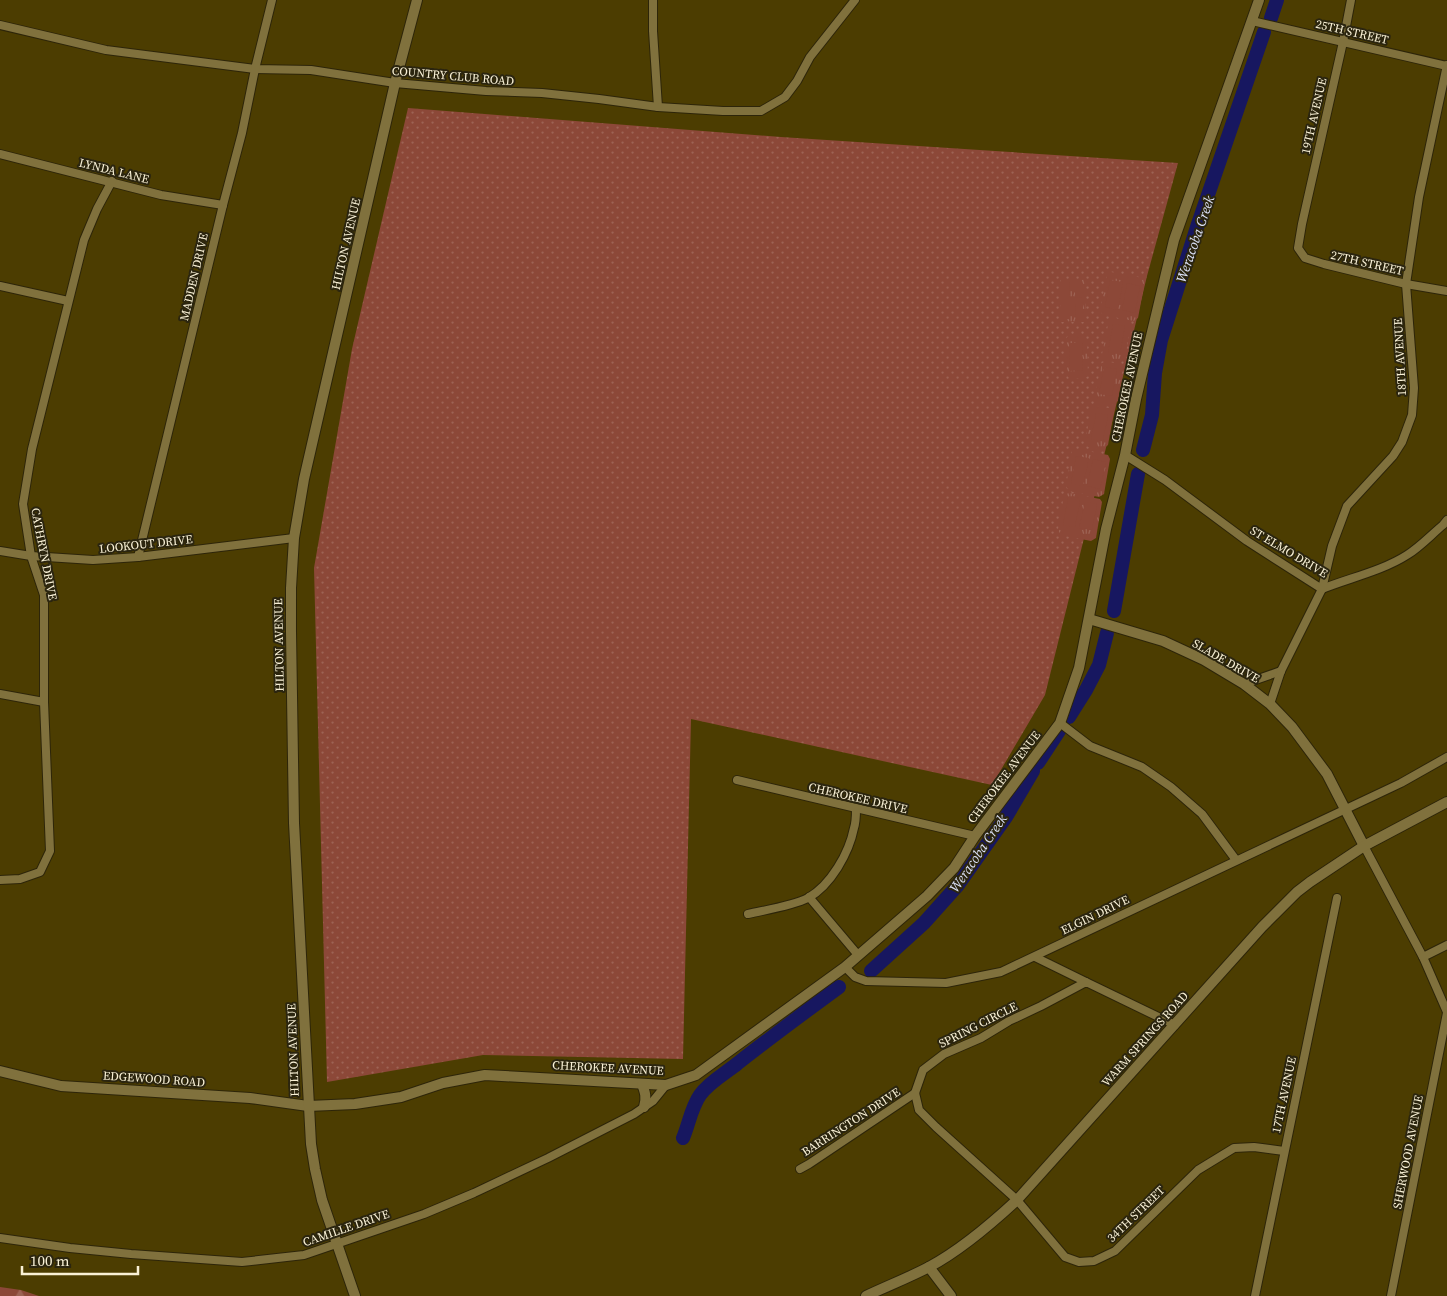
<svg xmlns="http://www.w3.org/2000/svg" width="1447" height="1296" font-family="'Source Serif 4',serif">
	<defs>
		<pattern id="grass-dots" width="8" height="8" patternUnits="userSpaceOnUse" patternTransform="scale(1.25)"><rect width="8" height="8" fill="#8c4838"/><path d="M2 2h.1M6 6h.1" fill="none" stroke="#9d6354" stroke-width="1.8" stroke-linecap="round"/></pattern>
		<pattern id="forest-firs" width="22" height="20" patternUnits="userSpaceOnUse" patternTransform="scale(1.25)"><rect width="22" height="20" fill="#8c4838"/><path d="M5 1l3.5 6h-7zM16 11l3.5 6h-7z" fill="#9d6354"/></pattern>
		<pattern id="park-tufts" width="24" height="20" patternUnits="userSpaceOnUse" patternTransform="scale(1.25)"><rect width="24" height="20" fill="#8c4838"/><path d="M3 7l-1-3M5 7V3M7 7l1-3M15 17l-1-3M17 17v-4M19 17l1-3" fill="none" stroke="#9d6354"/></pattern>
	</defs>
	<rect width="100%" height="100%" fill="#4c3d01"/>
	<polygon fill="url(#grass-dots)" points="408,108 781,137 1178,163 1147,276 1093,502 1045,695 992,785 691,719 683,1059 483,1055 327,1082 314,568 352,349"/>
	<polygon fill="url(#forest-firs)" points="0,1287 21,1290 39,1296 0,1296"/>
	<g fill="url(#park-tufts)">
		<polygon points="1111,272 1143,278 1145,281 1138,318 1134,321 1103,315 1100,311 1107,275"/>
		<polygon points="1060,279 1085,279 1086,322 1061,322"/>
		<polygon points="1114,318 1126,321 1131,324 1125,358 1119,363 1105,360 1102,354 1109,320"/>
		<polygon points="1083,335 1087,340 1088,376 1083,379 1069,378 1066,374 1065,340 1068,336"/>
		<polygon points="1106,361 1119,364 1123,367 1118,401 1111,406 1097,403 1094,397 1102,363"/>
		<polygon points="1097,406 1109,408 1114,411 1108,445 1102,450 1088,447 1085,441 1092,407"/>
		<polygon points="1077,449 1108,455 1110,459 1104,494 1099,497 1069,491 1066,486 1072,451"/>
		<polygon points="1069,493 1100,499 1102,502 1096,538 1091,541 1061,535 1058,530 1064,495"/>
	</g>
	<g fill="#8c4838">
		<polygon points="1110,280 1123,282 1118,310 1105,307"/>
		<polygon points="1062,282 1069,282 1070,298 1062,298"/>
		<polygon points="1075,282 1082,282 1082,297 1075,298"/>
		<polygon points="1127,283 1140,286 1135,313 1122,310"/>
		<rect x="1063" y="303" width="7" height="16"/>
		<polygon points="1075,303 1083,303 1083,319 1076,319"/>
		<polygon points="1113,324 1125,326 1120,354 1108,352"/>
		<polygon points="1069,343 1082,343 1083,370 1070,371"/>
		<polygon points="1104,367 1117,369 1112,396 1099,394"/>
		<polygon points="1096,413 1108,415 1103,441 1091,439"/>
		<polygon points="1076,456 1089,458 1083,486 1071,483"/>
		<polygon points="1093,459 1106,462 1100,489 1087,486"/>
		<polygon points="1068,498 1080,501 1075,527 1063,525"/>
		<polygon points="1085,502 1097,504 1092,530 1079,528"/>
	</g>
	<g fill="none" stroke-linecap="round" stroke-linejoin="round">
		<g stroke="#171760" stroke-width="14">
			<polyline points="1271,18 1277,0"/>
			<polyline points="1143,450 1152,415 1155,373 1161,340 1198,224 1264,32"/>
			<polyline points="1114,611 1138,474"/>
			<polyline points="1069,717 1086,690 1099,665 1107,633"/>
			<polyline points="1038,763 1059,731"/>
			<polyline points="871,971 924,923 958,885 1006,817 1033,771"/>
			<path d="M683,1138C689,1124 691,1108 700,1095C709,1082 726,1073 738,1063C771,1037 805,1012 839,987"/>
		</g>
		<g stroke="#2d2509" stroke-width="10">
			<g id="street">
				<polyline points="653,0 653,31 658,107"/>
				<polyline points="1351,0 1343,42 1302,224 1298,248 1305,258 1324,264 1406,284 1447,291"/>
				<polyline points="1252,21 1447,66"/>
				<polyline points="0,25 106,50 255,69 311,70 395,83 486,91 542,93 599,99 658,107 723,111 761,111 785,97 797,81 810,57 855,0"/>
				<polyline points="0,154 161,195 223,205"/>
				<polyline points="0,286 68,301"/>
				<path d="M1125,455L1165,480L1247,541L1322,589C1349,578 1382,571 1407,555C1420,547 1431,535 1443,525L1447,520"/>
				<polyline points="0,551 31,556 93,560 138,557 294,538"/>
				<polyline points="138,557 223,205 242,133 255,69 272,0"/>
				<polyline points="1244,684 1281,671"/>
				<polyline points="0,694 44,702"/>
				<polyline points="1270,704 1281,671 1322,589 1332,546 1347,506 1393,456 1402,442 1412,415 1414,388 1406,284 1419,197 1447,65"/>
				<polyline points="1060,723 1090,746 1142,767 1171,787 1202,814 1236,860"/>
				<polyline points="737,780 975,836"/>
				<polyline points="1364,846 1423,957 1447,1012"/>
				<polyline points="0,880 20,879 40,872 50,851 44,702 44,595 31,556 23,504 32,449 84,240 97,209 112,181"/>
				<polyline points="809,897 858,955"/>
				<path d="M748,914C765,910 792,906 808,898C831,885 849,853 854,828C856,822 856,815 856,809"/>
				<polyline points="1035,957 1086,982"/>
				<polyline points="1423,957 1447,945"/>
				<polyline points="845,967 855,977 866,981 946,983 1001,972 1401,783 1447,757"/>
				<polyline points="1175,1025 1086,982 1041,1006 1009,1021 981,1038 944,1054 923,1070 915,1093 919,1110 936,1127 1017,1200 1065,1257 1079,1262 1094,1261 1115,1251 1198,1170 1234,1148 1254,1147 1284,1151"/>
				<polyline points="800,1169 809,1164 915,1093"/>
				<polyline points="0,1238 70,1248 131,1254 242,1262 304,1255 424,1214 474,1193 548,1158 634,1114 653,1101 666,1085"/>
				<polyline points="1255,1296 1337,898"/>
				<polyline points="1391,1296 1447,1013"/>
			</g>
		</g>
		<g stroke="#2d2509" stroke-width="12">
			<g id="secondary">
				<polyline points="1089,619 1163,641 1204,660 1244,684 1270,704 1292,727 1327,774 1364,846"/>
				<polyline points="0,1071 61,1086 250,1098 308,1106 355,1104 401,1097 443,1083 485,1075 666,1085 696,1075 845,967 927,896 954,868 975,836 1060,723 1079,668 1106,529 1125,455 1136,399 1174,240 1259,0"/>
				<path d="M642,1084C645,1092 647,1098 644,1107"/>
				<polyline points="929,1267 951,1296"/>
				<polyline points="355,1296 322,1200 315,1169 311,1144 294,823 291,632 291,588 294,538 304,479 395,83 417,0"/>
				<path d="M866,1296C887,1286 908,1278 929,1267C961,1250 990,1225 1017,1200L1262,927L1297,892L1310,882L1364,846L1447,802"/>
			</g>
		</g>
		<use href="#street" stroke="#80713d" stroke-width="8"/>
		<use href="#secondary" stroke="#80713d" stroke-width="10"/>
	</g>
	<g text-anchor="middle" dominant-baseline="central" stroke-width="4" stroke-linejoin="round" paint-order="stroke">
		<g font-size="12" fill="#f9f1d6" stroke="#2b250f">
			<text transform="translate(1352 32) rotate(13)">25TH STREET</text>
			<text transform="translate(453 76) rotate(5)">COUNTRY CLUB ROAD</text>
			<text transform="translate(1314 116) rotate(-77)">19TH AVENUE</text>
			<text transform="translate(114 171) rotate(14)">LYNDA LANE</text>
			<text transform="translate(346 244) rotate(-77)">HILTON AVENUE</text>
			<text transform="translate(1367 263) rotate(13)">27TH STREET</text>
			<text transform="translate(194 277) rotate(-77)">MADDEN DRIVE</text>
			<text transform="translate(1400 357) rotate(-93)">18TH AVENUE</text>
			<text transform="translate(1127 387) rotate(-78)">CHEROKEE AVENUE</text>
			<text transform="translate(146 544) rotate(-6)">LOOKOUT DRIVE</text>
			<text transform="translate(1289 552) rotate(31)">ST ELMO DRIVE</text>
			<text transform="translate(44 554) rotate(79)">CATHRYN DRIVE</text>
			<text transform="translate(279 645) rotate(-91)">HILTON AVENUE</text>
			<text transform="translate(1226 661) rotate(30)">SLADE DRIVE</text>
			<text transform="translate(1004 777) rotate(-53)">CHEROKEE AVENUE</text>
			<text transform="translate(858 798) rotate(13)">CHEROKEE DRIVE</text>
			<text transform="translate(1095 915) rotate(-26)">ELGIN DRIVE</text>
			<text transform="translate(978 1025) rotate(-27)">SPRING CIRCLE</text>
			<text transform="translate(1145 1039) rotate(-48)">WARM SPRINGS ROAD</text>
			<text transform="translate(293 1050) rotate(-92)">HILTON AVENUE</text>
			<text transform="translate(608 1068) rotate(3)">CHEROKEE AVENUE</text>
			<text transform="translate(154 1079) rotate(4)">EDGEWOOD ROAD</text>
			<text transform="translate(1284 1095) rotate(-78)">17TH AVENUE</text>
			<text transform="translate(851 1122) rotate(-33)">BARRINGTON DRIVE</text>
			<text transform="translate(1408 1152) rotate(-79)">SHERWOOD AVENUE</text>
			<text transform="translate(1136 1214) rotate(-44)">34TH STREET</text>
			<text transform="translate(346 1228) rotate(-19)">CAMILLE DRIVE</text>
		</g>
		<g font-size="14" font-style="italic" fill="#dce2f8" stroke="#2b250f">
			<text transform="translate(1195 239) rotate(-71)">Weracoba Creek</text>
			<text transform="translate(978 853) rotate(-56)">Weracoba Creek</text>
		</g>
	</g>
	<path d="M22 1266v8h116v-8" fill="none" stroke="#f9f1d6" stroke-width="2.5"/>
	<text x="30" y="1266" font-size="15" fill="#f9f1d6" stroke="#2b250f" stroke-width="4" paint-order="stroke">100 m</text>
</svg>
